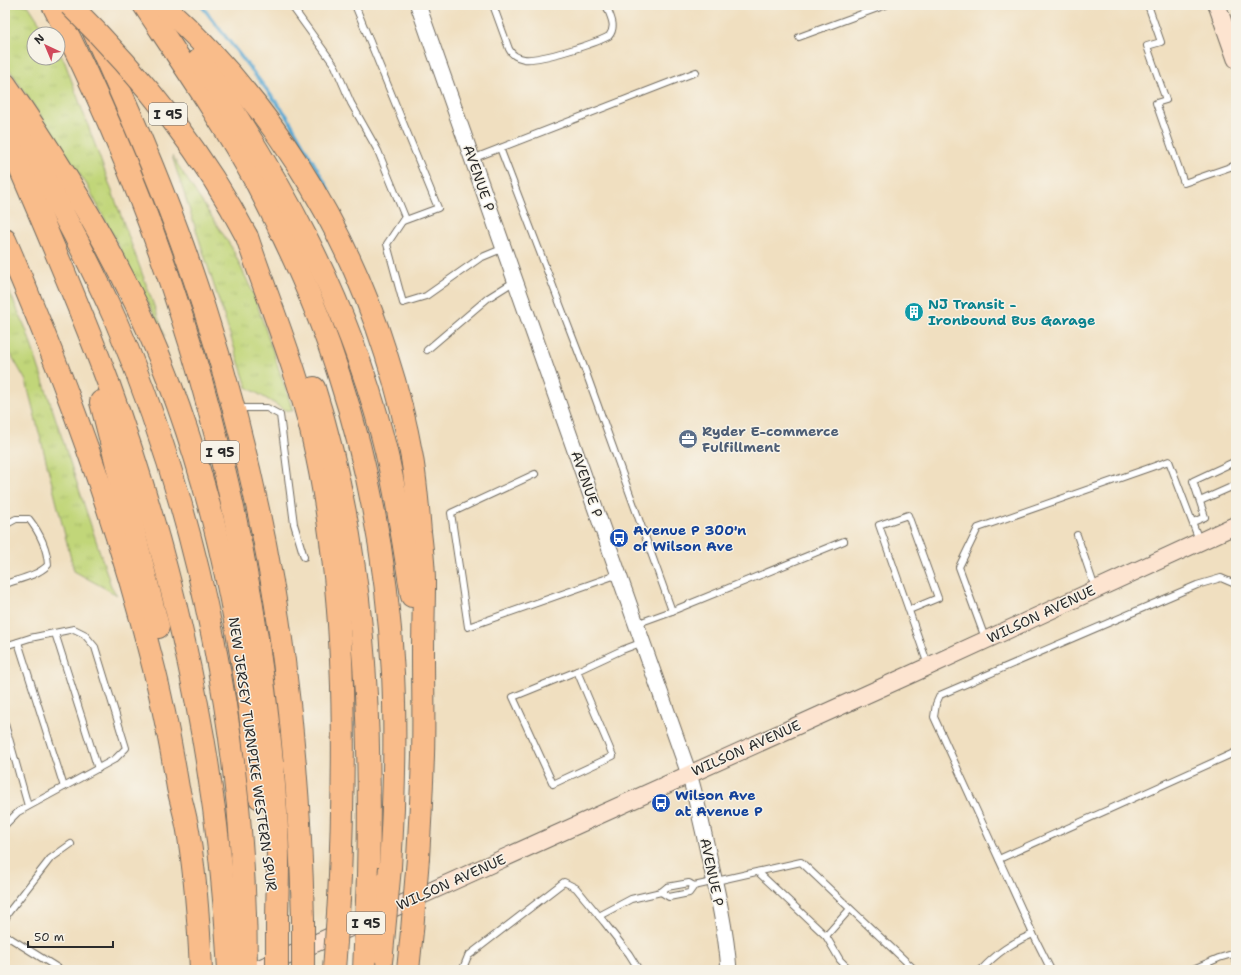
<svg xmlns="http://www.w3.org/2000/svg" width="1241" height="975" font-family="'Shantell Sans',sans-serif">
	<defs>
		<pattern id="grass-tufts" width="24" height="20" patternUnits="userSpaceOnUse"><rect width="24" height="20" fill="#c1d679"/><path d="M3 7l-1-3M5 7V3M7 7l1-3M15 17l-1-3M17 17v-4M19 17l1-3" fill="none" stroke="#a6b869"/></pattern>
	</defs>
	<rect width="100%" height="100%" fill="#f7f3e8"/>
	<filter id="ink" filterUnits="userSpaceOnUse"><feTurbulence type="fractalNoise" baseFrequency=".025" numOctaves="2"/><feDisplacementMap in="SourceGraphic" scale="8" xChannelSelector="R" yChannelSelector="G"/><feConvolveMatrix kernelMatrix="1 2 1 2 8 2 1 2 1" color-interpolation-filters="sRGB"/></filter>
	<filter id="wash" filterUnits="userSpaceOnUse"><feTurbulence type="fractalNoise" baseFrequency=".012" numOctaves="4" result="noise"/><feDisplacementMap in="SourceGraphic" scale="16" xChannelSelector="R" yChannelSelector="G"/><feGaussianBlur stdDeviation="0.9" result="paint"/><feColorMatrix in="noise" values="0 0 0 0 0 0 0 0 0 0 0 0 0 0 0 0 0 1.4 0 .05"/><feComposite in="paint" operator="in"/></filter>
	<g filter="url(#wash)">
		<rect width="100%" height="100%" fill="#f0dfc0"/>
		<g fill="url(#grass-tufts)" stroke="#768052">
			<polygon points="5,5 28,5 47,34 34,34 34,58 58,58 58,51 64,60 165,336 87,185 5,63"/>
			<polygon points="172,156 232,248 254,295 293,411 285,410 247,387"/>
			<polygon points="5,282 26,329 111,586 117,595 74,571 26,381 5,344"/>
		</g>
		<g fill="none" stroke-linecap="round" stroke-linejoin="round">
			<polyline stroke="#59a8d3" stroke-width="3.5" points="201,5 287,116 329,190"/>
		</g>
	</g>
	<g filter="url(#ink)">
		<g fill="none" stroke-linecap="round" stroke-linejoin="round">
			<g stroke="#706a5f" stroke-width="8">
				<g id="service">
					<polyline points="291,5 335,66 351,103 378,151 405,217 387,244 403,303 426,296 480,258 504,248"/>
					<polyline points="355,5 438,208 403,221"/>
					<path d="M493,5L509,49C512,55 517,58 524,59C540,61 594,44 609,36C617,26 610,16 606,5"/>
					<polyline points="1148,5 1161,42 1147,46 1166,100 1156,103 1184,183 1236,165"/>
					<polyline points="799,37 886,5"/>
					<polyline points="500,148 584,367 672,611 636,624"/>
					<polyline points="472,159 696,72"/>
					<polyline points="427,350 488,298 515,281"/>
					<polyline points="236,408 267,408 280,415 294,524 304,557"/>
					<polyline points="535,474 451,513 468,627 619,574"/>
					<polyline points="1200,501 1236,485"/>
					<polyline points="1193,522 1205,517 1193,481 1236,461"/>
					<path d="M5,525L16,519H29C40,533 47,547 48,565C37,576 19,579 5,584"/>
					<polyline points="1077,535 1095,588"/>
					<polyline points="909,610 938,598 908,515 879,525 928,665"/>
					<polyline points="672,611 844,541"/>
					<polyline points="55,633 98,769"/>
					<polyline points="985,638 959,567 978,528 1169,461 1199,540"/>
					<polyline points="18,642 64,787"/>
					<polyline points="5,646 30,638 74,629 84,634 95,647 126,748 115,759 18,812 5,825"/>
					<polygon points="577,671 613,756 553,784 513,697"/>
					<polyline points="577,671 622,650 643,642"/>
					<polyline points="5,724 28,806"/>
					<polyline points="999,859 1236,752"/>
					<polyline points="758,872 826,936 850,909"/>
					<polyline points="661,892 669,897 689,893 694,886"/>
					<polyline points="599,916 631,899 661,892 667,887 689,883 694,886 801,862 915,970"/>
					<polyline points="5,920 8,913 50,859 71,844"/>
					<polyline points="5,935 61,970"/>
					<polyline points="826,936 840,960 850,970"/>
					<polyline points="467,970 464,966 468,956 564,882 576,888 604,922 629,954 639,970"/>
					<path d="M981,970C997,953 1011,943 1033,934"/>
					<polyline points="1051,970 1033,934 934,717 936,704 940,695 1197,585 1221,578 1235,584 1236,585"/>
					<polyline points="1191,970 1219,958 1232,954 1236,961"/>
				</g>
			</g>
			<g stroke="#706a5f" stroke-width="17">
				<path id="tertiary" d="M418,5L689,774C697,800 702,826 708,852C717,891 726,930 729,970"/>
			</g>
			<g stroke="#706a5f" stroke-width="19">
				<g id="secondary">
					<polyline points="1217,5 1236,59"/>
					<polyline points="256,970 916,672 1236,525"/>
				</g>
			</g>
			<g stroke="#706a5f" stroke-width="24">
				<g id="motorway">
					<path d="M53,5C149,192 215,392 251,600C260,654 267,708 272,762C275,795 278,829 278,863C278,883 277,904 277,925"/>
					<path d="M144,5C183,64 223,122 257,184C289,245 318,309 339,375C370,471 388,573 393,673C396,738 394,803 390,867"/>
					<path d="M163,5C267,99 344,220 386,354C397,388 406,423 412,458C416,482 418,507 420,532C422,549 424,566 424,583C424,606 423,630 423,653C423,687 424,721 423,755C422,789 420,824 418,858"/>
					<path d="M93,30C123,96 152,162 177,230C228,369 265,514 284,661C295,746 301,832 303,919"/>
					<path d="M199,60C281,179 345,295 382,435C396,488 403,542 412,596"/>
					<path d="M5,84C54,154 100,228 137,306C210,460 243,630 260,798"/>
					<path d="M5,110C45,179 83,247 115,319C202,522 246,750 246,970"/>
					<path d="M6,136C41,217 77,299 108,382C176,570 219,770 229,970"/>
					<path d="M247,237C269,303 296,366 312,434C347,584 346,746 339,899"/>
					<path d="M5,240C64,376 116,517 152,661C163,703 171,746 178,788C182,805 187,821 189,837C196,881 199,926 201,970"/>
					<path d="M314,388C364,545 372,713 368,877"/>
					<polyline points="101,402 158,627"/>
					<polyline points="380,970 382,953"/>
					<polyline points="408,970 412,931"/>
				</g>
			</g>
			<use href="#service" stroke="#fff" stroke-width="6"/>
			<use href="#tertiary" stroke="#fff" stroke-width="15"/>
			<use href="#secondary" stroke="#fde4d0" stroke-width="17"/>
			<use href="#motorway" stroke="#f9bc8a" stroke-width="22"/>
			<g stroke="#706a5f" stroke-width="24" stroke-linecap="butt">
				<g id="motorway-bridge">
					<path d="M70,5C140,74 202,150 247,237"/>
					<polyline points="303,919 303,970"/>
					<polyline points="412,931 418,858"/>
					<polyline points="382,953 390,867"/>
					<polyline points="277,970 277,925"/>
					<polyline points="334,970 339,899"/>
					<polyline points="364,970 368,877"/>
				</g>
			</g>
			<use href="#motorway-bridge" stroke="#f9bc8a" stroke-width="22"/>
		</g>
	</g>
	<defs>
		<g id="building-disc" transform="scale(1)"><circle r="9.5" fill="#0f9aa8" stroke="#f7f3e8"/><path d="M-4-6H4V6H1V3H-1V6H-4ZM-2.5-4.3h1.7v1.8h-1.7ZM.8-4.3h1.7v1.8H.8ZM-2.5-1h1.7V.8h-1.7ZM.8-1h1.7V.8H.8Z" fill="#fff"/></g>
		<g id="office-disc" transform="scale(1)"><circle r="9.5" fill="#5c6f8a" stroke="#f7f3e8"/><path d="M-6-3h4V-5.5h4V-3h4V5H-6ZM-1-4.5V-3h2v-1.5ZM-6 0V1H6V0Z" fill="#fff"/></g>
		<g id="bus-disc" transform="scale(1)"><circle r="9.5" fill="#1a4fb4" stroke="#f7f3e8"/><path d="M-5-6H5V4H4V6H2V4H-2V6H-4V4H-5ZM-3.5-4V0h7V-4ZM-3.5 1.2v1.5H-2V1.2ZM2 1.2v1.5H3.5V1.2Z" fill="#fff"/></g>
	</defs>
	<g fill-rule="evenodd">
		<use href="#building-disc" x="914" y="312"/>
		<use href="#office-disc" x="688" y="439"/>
		<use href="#bus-disc" x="619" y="538"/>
		<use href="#bus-disc" x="661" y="803"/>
	</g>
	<g text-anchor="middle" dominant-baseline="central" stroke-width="3" stroke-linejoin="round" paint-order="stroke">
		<g fill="#f7f3e8" stroke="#686764" stroke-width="1">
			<rect x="149" y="103" width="38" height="22" rx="3"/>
			<rect x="201" y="441" width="38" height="22" rx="3"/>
			<rect x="347" y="912" width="38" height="22" rx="3"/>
		</g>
		<g font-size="13" font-weight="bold" fill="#2b2b2b">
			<text x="168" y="114">I 95</text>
			<text x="220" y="452">I 95</text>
			<text x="366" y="923">I 95</text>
		</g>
		<g font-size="14" fill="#2b2b2b" stroke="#f7f3e8">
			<text transform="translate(479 178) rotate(71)">AVENUE P</text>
			<text transform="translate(587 484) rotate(71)">AVENUE P</text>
			<text transform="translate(1041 614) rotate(-25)">WILSON AVENUE</text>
			<text transform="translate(746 748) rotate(-24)">WILSON AVENUE</text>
			<text transform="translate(253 754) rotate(82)">NEW JERSEY TURNPIKE WESTERN SPUR</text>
			<text transform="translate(712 872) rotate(78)">AVENUE P</text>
			<text transform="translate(451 882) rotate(-24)">WILSON AVENUE</text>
		</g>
		<g font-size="14" font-weight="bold" fill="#0d838f" stroke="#f7f3e8" text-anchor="start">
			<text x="928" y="304">NJ Transit -<tspan x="928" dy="16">Ironbound Bus Garage</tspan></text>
		</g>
		<g font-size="14" font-weight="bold" fill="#4e5e75" stroke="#f7f3e8" text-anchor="start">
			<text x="702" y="431">Ryder E-commerce<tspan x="702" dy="16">Fulfillment</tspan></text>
		</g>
		<g font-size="14" font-weight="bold" fill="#164399" stroke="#f7f3e8" text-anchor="start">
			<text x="633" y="530">Avenue P 300'n<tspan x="633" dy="16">of Wilson Ave</tspan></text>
			<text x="675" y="795">Wilson Ave<tspan x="675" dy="16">at Avenue P</tspan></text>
		</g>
	</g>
	<rect width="1241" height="975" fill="none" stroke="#f7f3e8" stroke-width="20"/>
	<g transform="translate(46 46) rotate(316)"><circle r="19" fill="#f7f3e8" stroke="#a5a39c"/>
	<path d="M0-3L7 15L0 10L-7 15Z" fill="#d1495b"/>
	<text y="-6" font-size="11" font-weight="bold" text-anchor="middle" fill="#2b2b2b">N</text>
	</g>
	<path d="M28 941v6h85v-6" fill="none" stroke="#2b2b2b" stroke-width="2"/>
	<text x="34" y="941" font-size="12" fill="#2b2b2b" stroke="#f7f3e8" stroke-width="3" paint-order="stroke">50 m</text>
</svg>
